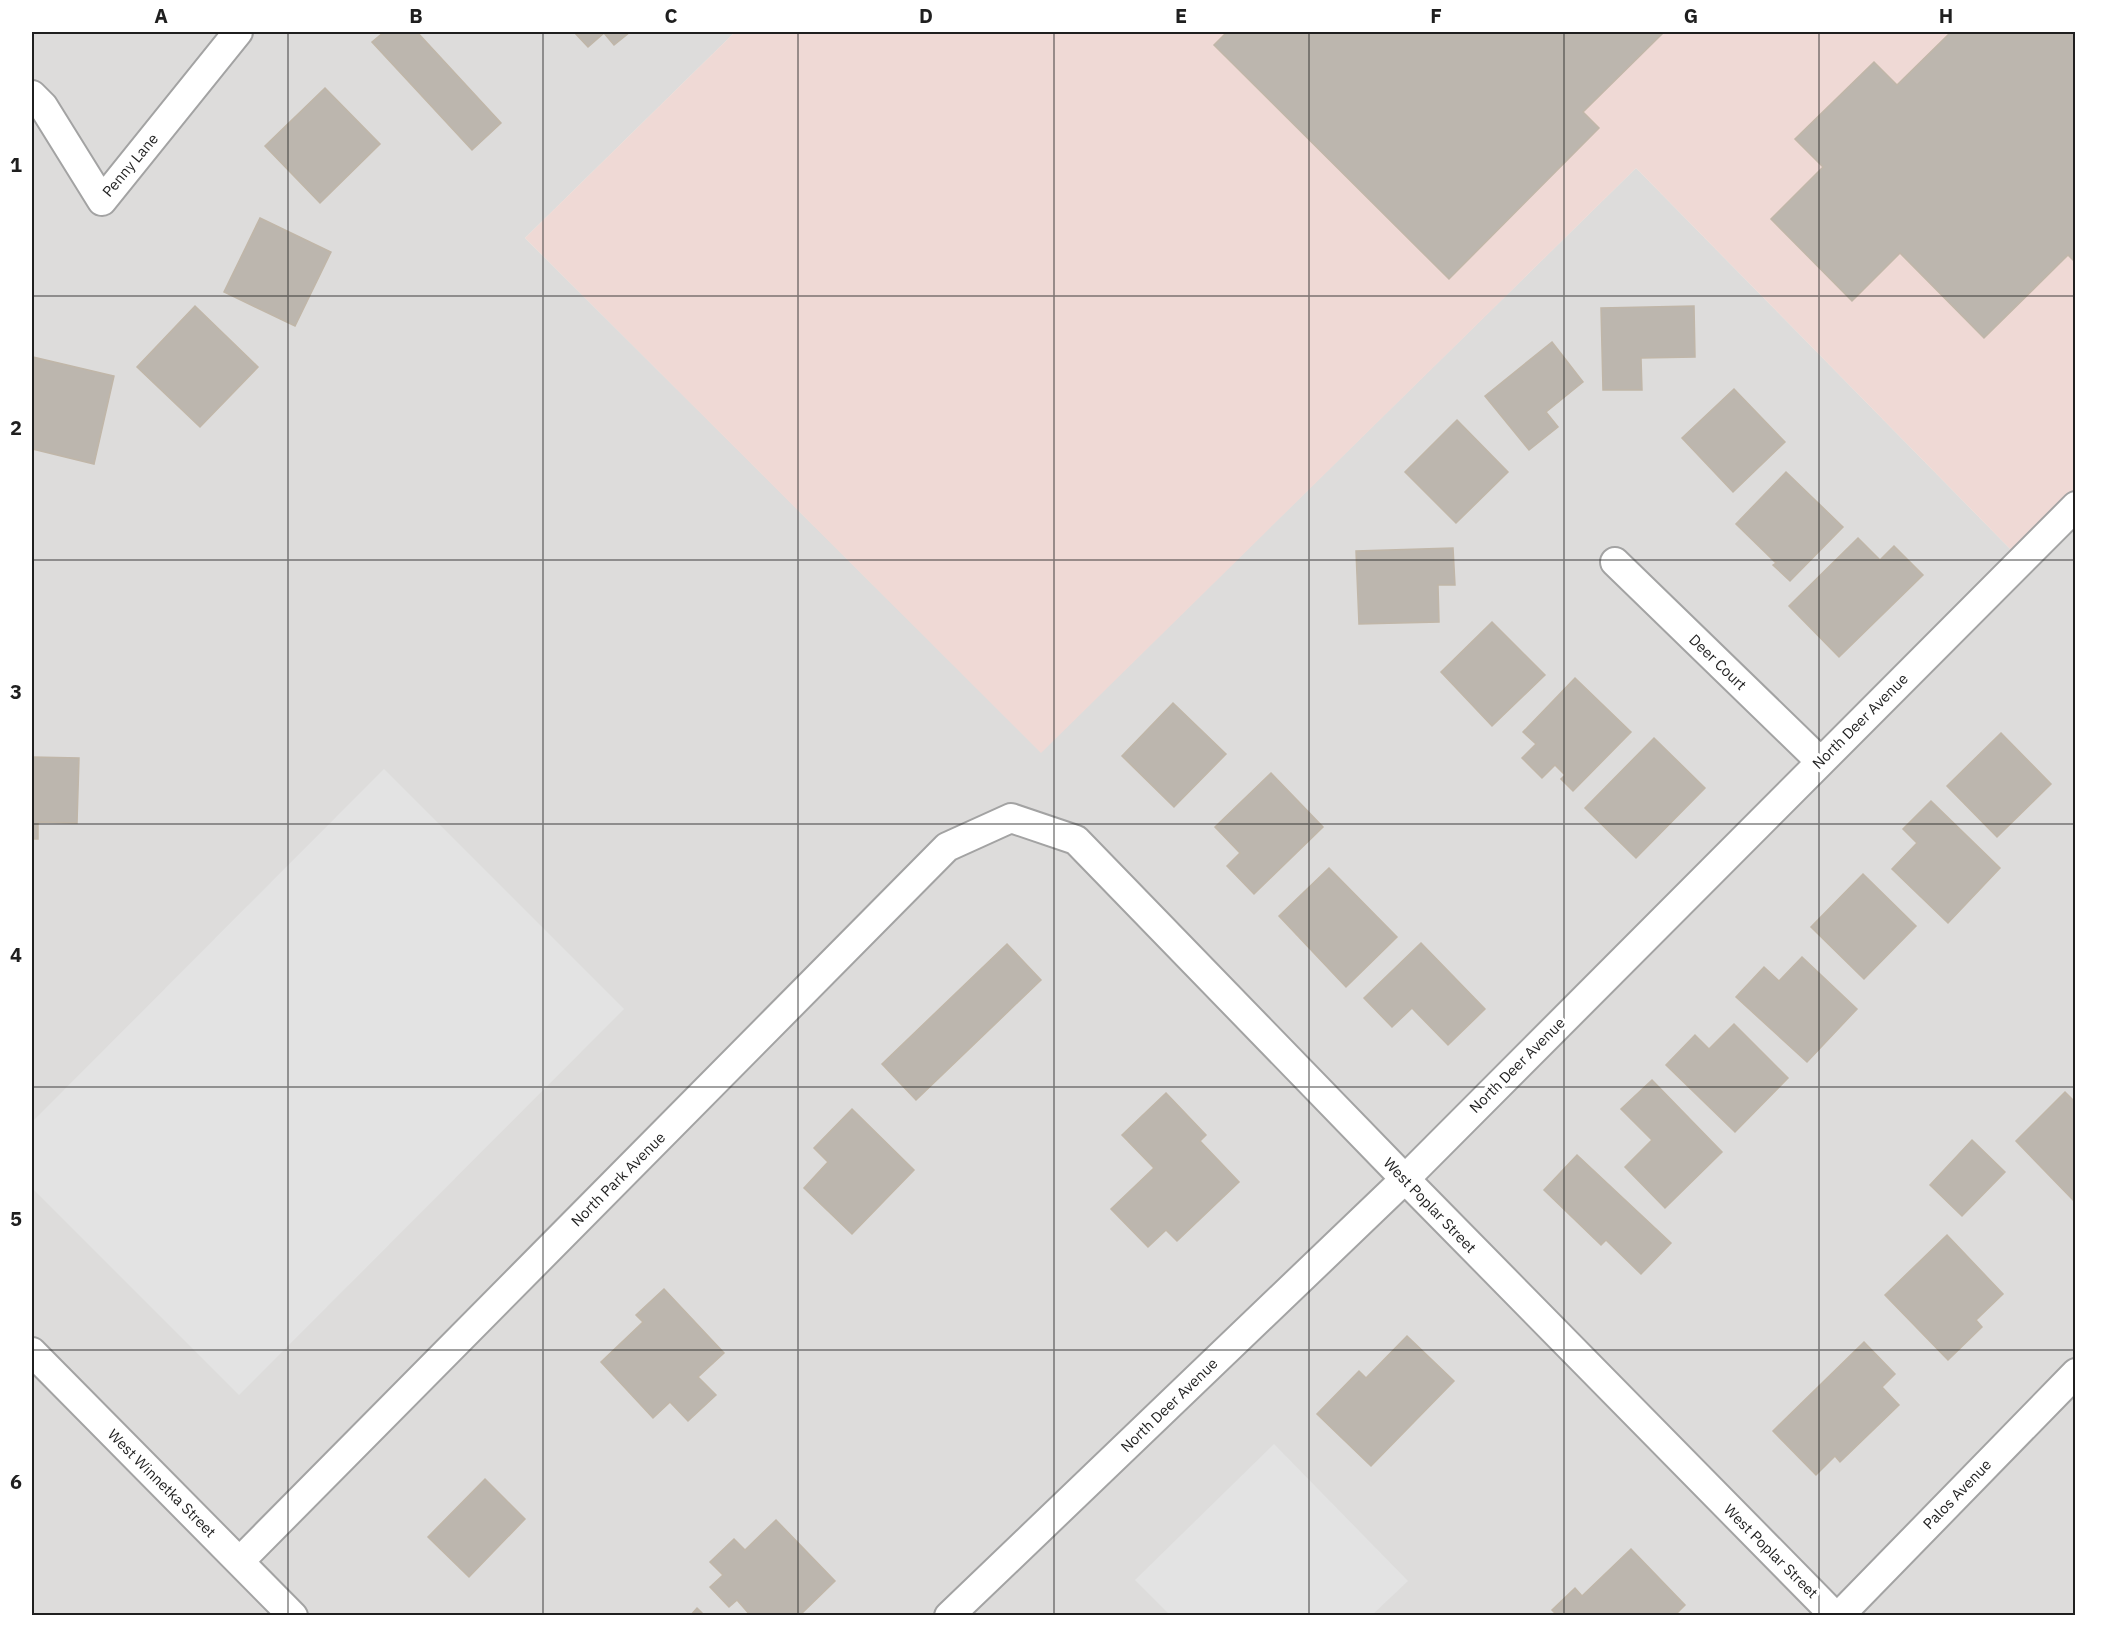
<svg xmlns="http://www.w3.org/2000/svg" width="2107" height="1647" font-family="'IBM Plex Sans',sans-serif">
	<rect width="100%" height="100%" fill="#efede5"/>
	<polygon fill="#dddcdb" points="32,32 735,32 525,238 1041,752 1636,168 2021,560 2075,506 2075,1615 32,1616"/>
	<polygon fill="#efd9d5" points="735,32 2075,32 2075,506 2021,560 1636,168 1041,753 525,238"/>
	<g fill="#e3e3e3">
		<polygon points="384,769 624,1009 239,1395 32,1188 32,1122"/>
		<polygon points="1274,1444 1408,1581 1372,1615 1170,1615 1135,1580"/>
	</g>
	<g fill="#bcb6ae" stroke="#c0b6a8" stroke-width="1.5">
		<polygon points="384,32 417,32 501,123 472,150 372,42"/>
		<polygon points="574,32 630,32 614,45 604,33 588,47"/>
		<polygon points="1227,32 1664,32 1583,112 1599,128 1449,279 1214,45"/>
		<polygon points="1951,32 2076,32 2076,263 2068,255 1984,338 1900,253 1852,301 1771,219 1823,167 1795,139 1874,62 1897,85"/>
		<polygon points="325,88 380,144 320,203 265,146"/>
		<polygon points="260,218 331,252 295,326 224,292"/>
		<polygon points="195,306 258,367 200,427 137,367"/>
		<polygon points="1694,306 1695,357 1641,358 1642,390 1603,390 1601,308"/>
		<polygon points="1552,342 1583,382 1546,412 1558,427 1529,450 1485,396"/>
		<polygon points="33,357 114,376 94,464 32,449"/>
		<polygon points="1734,389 1785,442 1733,492 1682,438"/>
		<polygon points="1457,420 1508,472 1456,523 1405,472"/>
		<polygon points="1786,472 1843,527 1790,581 1773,565 1776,563 1736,524"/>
		<polygon points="1858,538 1880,560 1894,546 1923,575 1839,657 1789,606"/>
		<polygon points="1453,548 1455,585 1438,585 1439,622 1359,624 1356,551"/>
		<polygon points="1492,622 1545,675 1492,726 1441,672"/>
		<polygon points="1575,678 1631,732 1573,791 1561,779 1565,775 1555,765 1542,778 1522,758 1536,744 1523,732"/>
		<polygon points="1173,703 1226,754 1174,807 1122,756"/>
		<polygon points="2001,733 2051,784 1997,837 1947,786"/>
		<polygon points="1654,738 1705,788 1636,858 1585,808"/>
		<polygon points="32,757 79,758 77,823 38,822 38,839 32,839"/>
		<polygon points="1271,773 1323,827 1254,894 1227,866 1240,853 1215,827"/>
		<polygon points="1931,801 2000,868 1948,923 1892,869 1917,843 1903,829"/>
		<polygon points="1329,868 1397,937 1346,987 1279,916"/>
		<polygon points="1863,874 1916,926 1864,979 1811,927"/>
		<polygon points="1421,943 1485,1009 1448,1045 1412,1008 1392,1027 1364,998"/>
		<polygon points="1007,944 1041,980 916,1100 882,1064"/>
		<polygon points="1802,957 1857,1009 1807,1062 1736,997 1764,967 1779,981"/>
		<polygon points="1734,1024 1788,1078 1735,1132 1666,1065 1695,1035 1709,1049"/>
		<polygon points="1652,1080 1722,1152 1665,1208 1625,1167 1652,1140 1621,1109"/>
		<polygon points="2065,1092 2076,1103 2076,1197 2073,1200 2016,1141"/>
		<polygon points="1166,1093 1206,1135 1200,1141 1239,1182 1177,1241 1166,1230 1148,1247 1111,1209 1154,1168 1122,1135"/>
		<polygon points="852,1109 914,1170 852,1234 804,1188 828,1162 814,1148"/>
		<polygon points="1972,1140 2005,1172 1962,1216 1930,1185"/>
		<polygon points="1577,1155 1671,1243 1641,1274 1606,1240 1601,1245 1544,1190"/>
		<polygon points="1947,1235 2003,1294 1976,1320 1982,1327 1948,1360 1885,1295"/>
		<polygon points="664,1289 724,1353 698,1377 716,1395 688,1421 670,1402 653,1418 601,1362 643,1322 636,1315"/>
		<polygon points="1407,1336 1454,1381 1371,1466 1317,1414 1359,1371 1366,1378"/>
		<polygon points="1864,1342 1895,1374 1882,1387 1899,1405 1840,1462 1835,1456 1816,1475 1773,1431"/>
		<polygon points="485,1479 525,1519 469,1577 428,1537"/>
		<polygon points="776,1520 835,1581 799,1616 751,1616 737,1600 729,1607 710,1587 723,1575 710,1562 734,1539 745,1550"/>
		<polygon points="1631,1549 1685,1605 1674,1616 1558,1616 1552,1610 1575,1588 1582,1596"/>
		<polygon points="697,1608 705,1616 690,1616"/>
	</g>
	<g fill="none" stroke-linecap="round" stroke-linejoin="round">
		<g stroke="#a3a3a3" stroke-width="32">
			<g id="street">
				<polyline points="32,95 43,106 102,201 238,32"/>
				<polyline points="1615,562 1820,761"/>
				<polyline points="32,1352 293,1616"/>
				<polyline points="240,1561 947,847 1011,818 1076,840 1405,1179 1835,1616"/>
				<polyline points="949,1616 1405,1179 2076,506"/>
				<polyline points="1839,1616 2076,1373"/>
			</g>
		</g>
		<use href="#street" stroke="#fff" stroke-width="28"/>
	</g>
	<path fill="none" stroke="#1f1f1f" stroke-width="1.5" stroke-opacity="0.55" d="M288,32V1616M543,32V1616M798,32V1616M1054,32V1616M1309,32V1616M1564,32V1616M1819,32V1616M32,296H2076M32,560H2076M32,824H2076M32,1087H2076M32,1350H2076"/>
	<g text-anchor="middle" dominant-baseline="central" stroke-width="6" stroke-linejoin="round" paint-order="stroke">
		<g font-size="15" fill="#1f1f1f" stroke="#fff">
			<text transform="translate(130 165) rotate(-50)">Penny Lane</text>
			<text transform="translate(1718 662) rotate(44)">Deer Court</text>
			<text transform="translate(1860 721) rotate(-45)">North Deer Avenue</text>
			<text transform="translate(1517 1065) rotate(-45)">North Deer Avenue</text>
			<text transform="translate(618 1179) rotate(-45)">North Park Avenue</text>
			<text transform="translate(1430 1205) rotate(46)">West Poplar Street</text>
			<text transform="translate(1169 1405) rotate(-44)">North Deer Avenue</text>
			<text transform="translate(162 1483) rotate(45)">West Winnetka Street</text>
			<text transform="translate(1957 1494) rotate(-46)">Palos Avenue</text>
			<text transform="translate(1771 1551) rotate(45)">West Poplar Street</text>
		</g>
	</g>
	<rect width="2107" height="1647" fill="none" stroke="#ffffff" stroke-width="66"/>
	<rect x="33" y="33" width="2041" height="1581" fill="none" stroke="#1f1f1f" stroke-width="2"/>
	<g font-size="20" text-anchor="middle" font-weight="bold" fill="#1f1f1f">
		<text x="161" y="23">A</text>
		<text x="416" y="23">B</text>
		<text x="671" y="23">C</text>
		<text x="926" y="23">D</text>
		<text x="1181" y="23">E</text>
		<text x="1436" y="23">F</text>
		<text x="1691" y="23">G</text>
		<text x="1946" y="23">H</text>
		<text x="16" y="172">1</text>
		<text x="16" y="435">2</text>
		<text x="16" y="699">3</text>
		<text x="16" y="962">4</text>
		<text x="16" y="1226">5</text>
		<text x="16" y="1489">6</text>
	</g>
</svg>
